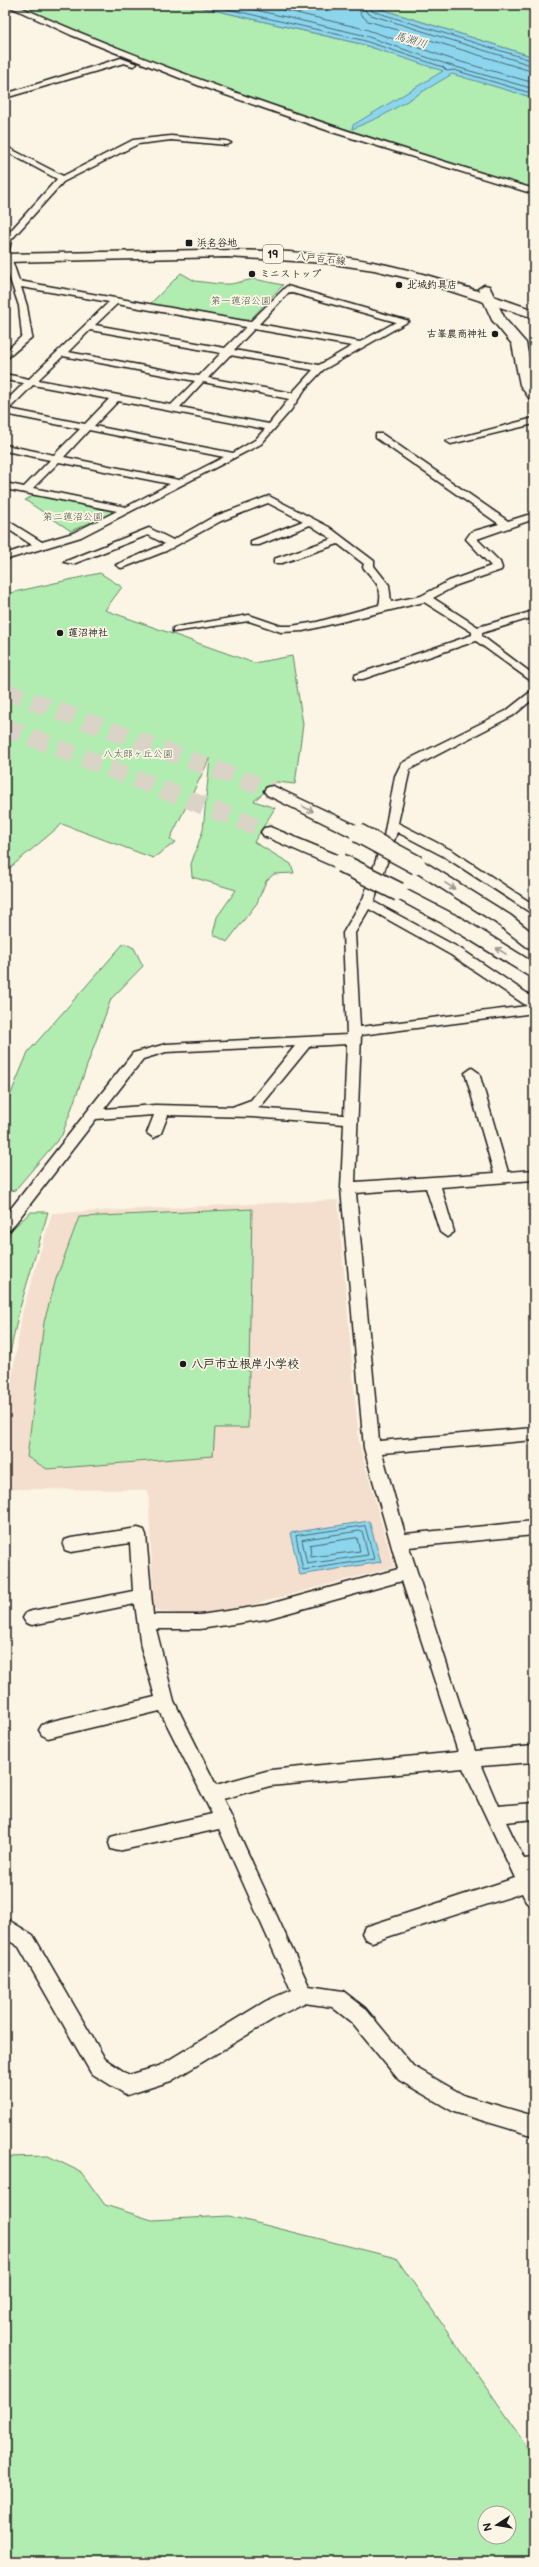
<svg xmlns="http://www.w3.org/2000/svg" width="539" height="2567" font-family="'Balsamiq Sans','Klee One',sans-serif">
	<rect width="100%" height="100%" fill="#fcf5e5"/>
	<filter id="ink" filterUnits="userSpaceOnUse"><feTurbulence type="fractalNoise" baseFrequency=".025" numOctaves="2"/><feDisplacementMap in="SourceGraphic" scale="8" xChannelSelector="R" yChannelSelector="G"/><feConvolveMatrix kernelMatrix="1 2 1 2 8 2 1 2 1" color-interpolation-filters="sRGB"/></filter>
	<g filter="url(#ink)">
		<polygon fill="#f4dfce" points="338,1200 359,1443 394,1567 252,1605 186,1616 154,1609 148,1490 5,1489 5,1420 23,1309 52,1213"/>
		<g fill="#b1ecb0" stroke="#668466" fill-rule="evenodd">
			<path d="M17,5H192L361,44L534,98V189C358,136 184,83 17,5Z"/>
			<polygon points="368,5 534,5 534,57"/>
			<polygon points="181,273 195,281 219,284 231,284 254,279 283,285 250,320 243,320 150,304"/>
			<polygon points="35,495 111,511 112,513 71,531 25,500"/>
			<polygon points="100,573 122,587 105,610 254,663 292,656 303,724 295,784 276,782 254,801 275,808 254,842 291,864 294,873 274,874 266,881 257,903 227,942 213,934 217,917 236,890 192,877 191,864 203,830 210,758 170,839 176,842 153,858 62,824 5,872 5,594"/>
			<polygon points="124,943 134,948 143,966 111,999 62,1135 15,1190 5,1192 5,1108 28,1052"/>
			<polygon points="252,1209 248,1428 215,1428 213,1456 47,1469 27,1457 44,1322 56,1279 79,1217"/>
			<polygon points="31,1212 48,1212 19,1311 5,1377 5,1242 12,1229"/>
			<path d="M48,2156L81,2172L105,2205L152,2220L229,2216L396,2258L534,2455V2562H5V2157ZM485,2513H509V2537H485Z"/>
		</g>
		<g fill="#8cd6ed" stroke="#5f8c99">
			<polygon points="192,5 368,5 534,57 534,98 452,74 382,116 352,129 353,125 443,71 361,44"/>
			<polygon points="369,1521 381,1562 300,1575 290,1533"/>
		</g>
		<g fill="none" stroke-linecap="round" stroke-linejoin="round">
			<g stroke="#496670" stroke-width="1">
				<polyline points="210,5 362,40 443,67 447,71 454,70 534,94"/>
				<polyline points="234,5 363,35 449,65 534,89"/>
				<polyline points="262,5 365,29 451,59 534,83"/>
				<polyline points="358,5 361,15 368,21 534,72"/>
				<polyline points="364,5 366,12 371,15 534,66"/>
				<polyline points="369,5 372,11 534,61"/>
				<polygon points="365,1526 374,1559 303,1570 296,1536"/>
				<polygon points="362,1531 368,1555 307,1564 302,1540"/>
				<polygon points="357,1538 360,1551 311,1557 310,1545"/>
			</g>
			<g stroke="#dad4c7" stroke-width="18" stroke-dasharray="18 10" stroke-linecap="butt">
				<polyline points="5,691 273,791"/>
				<polyline points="5,727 270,832"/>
			</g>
			<g stroke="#1c1c1c" stroke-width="3">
				<g id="street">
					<path d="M6,5H16C184,80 358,136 534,189V194L332,132L200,86L71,35Z"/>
					<polygon points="121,58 137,64 133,66 124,63 5,98 5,94"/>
					<path d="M171,136L227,141L231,143L227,145L171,140L138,144L63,182L11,240L9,251L19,281L250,322L287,286L409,321L323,370L305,389L291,410L261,444L81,537L5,560V554L32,545L5,527V519L42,542L73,533L117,511L5,489V483L24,487L50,460L5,451V445L54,455L80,429L5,414V402L24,383L5,380V374L29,379L109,302L21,287L27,306L32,337L5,360V352L22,336L19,306L5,264V237L57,179L5,151V146L63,176L133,140ZM289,292L396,322L360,342L259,324ZM117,304L246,327L225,348L95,325ZM254,329L352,346L319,365L234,350ZM90,330L221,353L199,376L68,352ZM230,355L313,370L292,393L208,378ZM63,356L195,381L171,405L38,380ZM203,382L289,399L269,424L180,407ZM33,385L109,399L85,424L9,409ZM118,401L265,429L255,440L233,453L94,426ZM89,430L224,457L179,480L64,457ZM59,462L170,484L126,507L33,488Z"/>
					<polygon points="534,418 534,424 451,444 446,441"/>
					<path d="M376,434H382L508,521L534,513V519L477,539L500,562L502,568L501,570L457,585L433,598L478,627L534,611V617L482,633V636L534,675V683L476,641L363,679H355V675L472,635V632L424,602L303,631L281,632L249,621L173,632V628L177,627L249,615L281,626H291L317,622L379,605C384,586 373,580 363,567L364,564L338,544L282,563H274V559L332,539L310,525L259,545H251V541L303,521L268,503L221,521L166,551L125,567L121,568L116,565L165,544L148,535L73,564L64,562L149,528L173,540L213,517L269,496L329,527L374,561V566L389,585L391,602L421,596L449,581L491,566L466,539L471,532L499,524L376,438Z"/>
					<path d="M534,689V698L514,715L410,769L398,823L453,851L534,905V915L445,857L397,832L374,902L461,949L534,998V1013L361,1035L355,1182L494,1173L465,1073L472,1068L479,1073L508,1172L534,1170V1180L441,1187L454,1232L447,1237L440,1232L426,1188L356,1193L379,1441L534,1428V1440L382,1453L405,1534L534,1521V1535L409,1547L475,1751L534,1746V1762L481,1766L498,1806L534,1803V1819L506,1822L524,1859L534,1858V1906L527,1903L522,1893L372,1942L365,1939L362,1933L365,1927L515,1878L463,1768L270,1786L223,1799L309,1986L343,1991L365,2008L413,2066L465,2096L534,2116V2136L454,2112L399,2080L351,2022L332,2007L304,2003L280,2015L171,2081L127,2095L91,2073L19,1947L5,1938V1918L33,1935L105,2059L129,2075L159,2066L266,2001L291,1990L219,1829L118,1851L111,1849L109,1843L111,1837L118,1835L212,1814L160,1711L48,1738L42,1735L39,1730L42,1725L48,1722L155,1697L141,1647L135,1604L32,1625L26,1623L23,1618L26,1613L32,1611L133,1591L130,1543L71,1552L65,1550L63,1545L65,1540L71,1538L138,1528L144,1530L146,1535L153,1615H200L266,1605L398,1569L364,1448L341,1188L344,1124L252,1117L168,1115L161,1133L154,1138L147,1133L154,1115L96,1119L10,1230L5,1231V1216L133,1053L166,1044L347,1035L343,933L363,899L384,836L395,776L401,764L409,759L506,711ZM369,909L451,955L527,1006L360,1027L355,933ZM347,1044L344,1115L256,1108L261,1106L310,1046ZM295,1046L251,1100L232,1107L155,1105L104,1109L143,1059L166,1052ZM402,1581L458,1752L270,1770L216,1785L174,1701L156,1629H200L266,1619Z"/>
				</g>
			</g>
			<g stroke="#1c1c1c" stroke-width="3">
				<g id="secondary">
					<polygon points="484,285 489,286 505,319 526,343 534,385 534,399 529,398 520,385 512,344 492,320 478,289"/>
					<polygon points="273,786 364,829 367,833 364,837 352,837 267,795 264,791 267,787"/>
					<polygon points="270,827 347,859 350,863 347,867 335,867 264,836 261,832 264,828"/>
					<polygon points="417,860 423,861 510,915 534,934 534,949 527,947 496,923 411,869 408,865 411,861"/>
					<polygon points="399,886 463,919 534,963 534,977 527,975 449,927 392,896 390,892 392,888"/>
				</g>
			</g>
			<g stroke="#1c1c1c" stroke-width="3">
				<path id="primary" d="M203,250C260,250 317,251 373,262C428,273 481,292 534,310V318L416,280L374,270L326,263L227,257L5,262V254Z"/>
			</g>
			<use href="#street" fill="#fcf5e5" fill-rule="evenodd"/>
			<use href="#secondary" fill="#fcf5e5" fill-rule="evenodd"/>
			<use href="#primary" fill="#fcf5e5" fill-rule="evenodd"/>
			<g stroke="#1c1c1c" stroke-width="21" stroke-linecap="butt">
				<g id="secondary-bridge">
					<polyline points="358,833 417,865"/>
					<polyline points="341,863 399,892"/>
				</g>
			</g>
			<use href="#secondary-bridge" stroke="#fcf5e5" stroke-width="18"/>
		</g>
		<defs><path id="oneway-shaft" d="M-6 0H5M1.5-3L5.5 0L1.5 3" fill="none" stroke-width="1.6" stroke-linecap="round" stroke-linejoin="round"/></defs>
		<g stroke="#97938b">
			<use href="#oneway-shaft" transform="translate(308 809) rotate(26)"/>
			<use href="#oneway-shaft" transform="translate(450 886) rotate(32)"/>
			<use href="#oneway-shaft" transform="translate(501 951) rotate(-148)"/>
		</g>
	</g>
	<g fill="#1c1c1c" stroke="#fcf5e5" stroke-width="1.5">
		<rect x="185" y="239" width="8" height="8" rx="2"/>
		<circle cx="252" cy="274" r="4"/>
		<circle cx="399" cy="285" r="4"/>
		<circle cx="495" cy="334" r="4"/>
		<circle cx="60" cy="633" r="4"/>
		<circle cx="183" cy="1364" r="4"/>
	</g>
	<g text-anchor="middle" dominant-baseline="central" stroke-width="3.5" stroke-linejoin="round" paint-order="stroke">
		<g font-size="10" font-weight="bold" fill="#1c1c1c" stroke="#fcf5e5" text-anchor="start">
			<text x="197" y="243">浜名谷地</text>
			<text x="260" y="274">ミニストップ</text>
			<text x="407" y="285">北城釣具店</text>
			<text x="487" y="334" text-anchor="end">古峯農商神社</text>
			<text x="68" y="633">蓮沼神社</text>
		</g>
		<g font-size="10" fill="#1c1c1c" stroke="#fcf5e5">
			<text transform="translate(321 259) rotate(6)">八戸百石線</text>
		</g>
		<g font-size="10" fill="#495a48" stroke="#fcf5e5">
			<text x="241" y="301">第一蓮沼公園</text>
			<text x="73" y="517">第二蓮沼公園</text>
			<text x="138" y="754">八太郎ヶ丘公園</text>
		</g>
		<g font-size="11" font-style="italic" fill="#3e545b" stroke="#fcf5e5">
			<text transform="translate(411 40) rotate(16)">馬淵川</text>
		</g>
		<rect fill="#fcf5e5" stroke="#5f5d58" stroke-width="1" x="263" y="245" width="20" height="18" rx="3"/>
		<g font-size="11" font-weight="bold" fill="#1c1c1c">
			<text x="273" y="254">19</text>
		</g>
		<g font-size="12" font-weight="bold" fill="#1c1c1c" stroke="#fcf5e5" text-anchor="start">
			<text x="191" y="1364">八戸市立根岸小学校</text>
		</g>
	</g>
	<rect width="539" height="2567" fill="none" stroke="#fcf5e5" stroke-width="20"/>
	<rect x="10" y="10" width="519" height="2547" fill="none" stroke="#1c1c1c" stroke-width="1.5" filter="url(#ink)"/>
	<g transform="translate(497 2525) rotate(258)"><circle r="19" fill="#fcf5e5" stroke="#a29e95"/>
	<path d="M0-3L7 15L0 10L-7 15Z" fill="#1c1c1c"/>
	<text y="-6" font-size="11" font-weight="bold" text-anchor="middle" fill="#1c1c1c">N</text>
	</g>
</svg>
